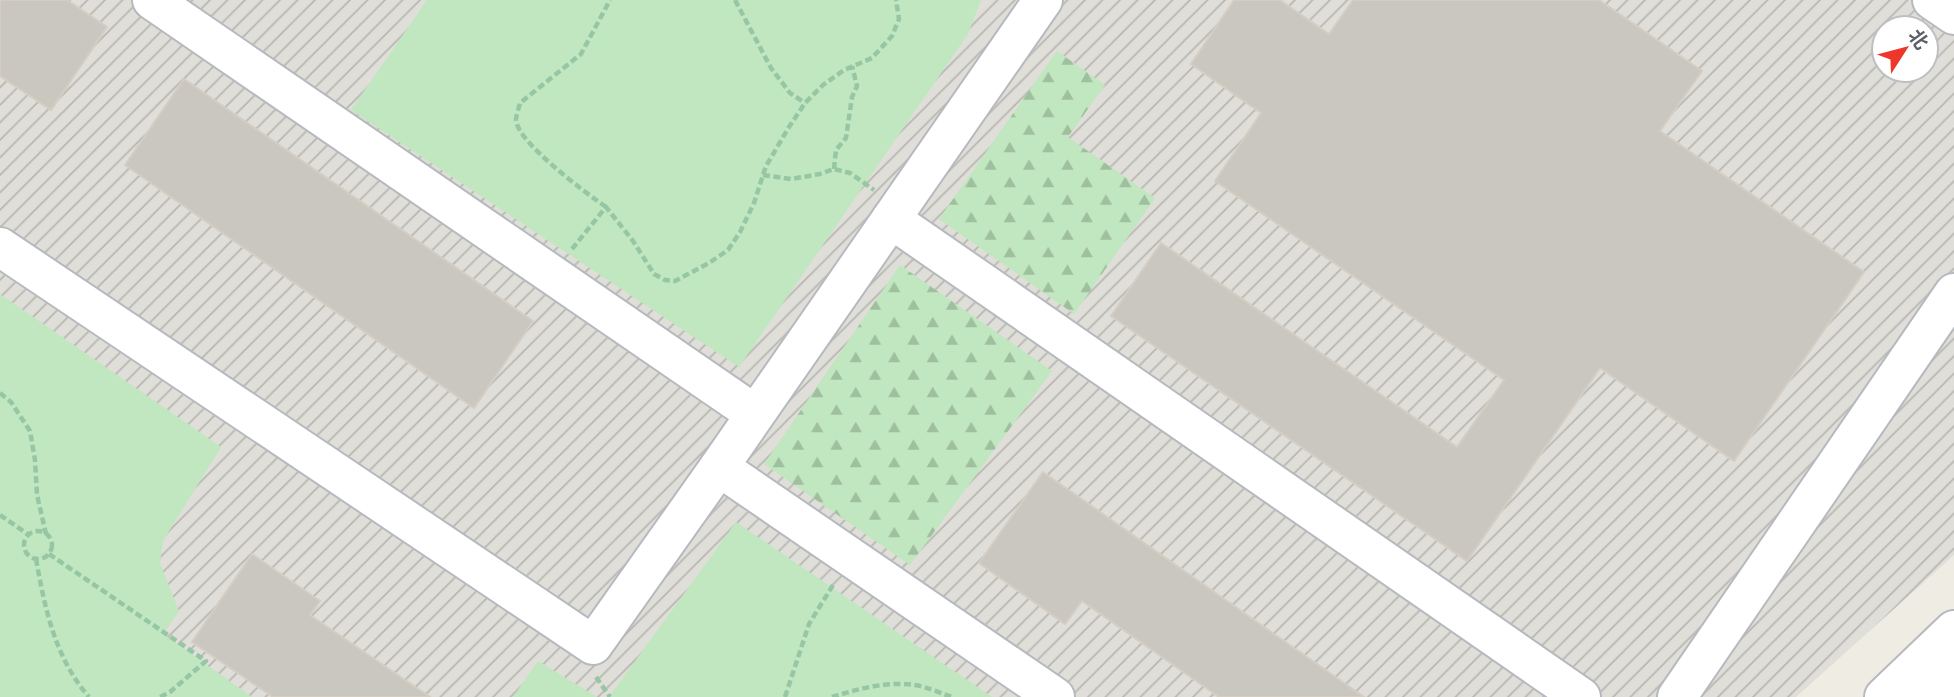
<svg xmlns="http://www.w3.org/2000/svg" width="1954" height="697" font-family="Mulish,'Noto Sans SC',sans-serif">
	<defs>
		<pattern id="industrial-furrows" width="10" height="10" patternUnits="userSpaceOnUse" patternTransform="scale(1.75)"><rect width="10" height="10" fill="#e0ded8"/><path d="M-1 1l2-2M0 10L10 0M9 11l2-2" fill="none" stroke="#b9b7b3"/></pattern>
		<pattern id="forest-firs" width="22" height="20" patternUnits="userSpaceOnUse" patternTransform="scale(1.75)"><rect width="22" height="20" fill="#c0e7bf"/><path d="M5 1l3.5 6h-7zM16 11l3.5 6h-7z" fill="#9fbf9f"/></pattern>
	</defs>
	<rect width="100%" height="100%" fill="#efece4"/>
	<path fill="url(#industrial-furrows)" fill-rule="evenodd" d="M0,0H1954V555L1796,697H0ZM1884,28H1926V70H1884Z"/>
	<g fill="url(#forest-firs)">
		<polygon points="1057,51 1105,85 1068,137 1155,198 1074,314 939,219"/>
		<polygon points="900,265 1052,371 910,565 764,464"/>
	</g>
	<g fill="#c0e7bf">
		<polygon points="427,0 981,0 968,34 739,367 351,110"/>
		<polygon points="0,294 221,447 163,541 160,563 179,611 163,634 252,697 0,697"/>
		<polygon points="736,522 992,697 609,697"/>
		<polygon points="538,661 597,697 513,697"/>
	</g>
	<g fill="#cac7c1" stroke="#d4cec2" stroke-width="2">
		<polygon points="0,0 67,0 107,27 51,110 0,76"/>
		<polygon points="1234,0 1280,0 1329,34 1353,0 1599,0 1702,71 1660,131 1864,272 1734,461 1600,368 1467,561 1111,316 1161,243 1457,447 1504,380 1215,181 1261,113 1191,64"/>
		<polygon points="184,79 533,321 474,408 125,165"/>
		<polygon points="1043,472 1364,697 1219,697 1082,601 1065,624 979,563"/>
		<polygon points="252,554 320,601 310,615 430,697 273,697 192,642"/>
	</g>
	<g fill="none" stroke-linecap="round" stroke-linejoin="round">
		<g stroke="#b6babe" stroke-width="42">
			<g id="minor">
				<polyline points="152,0 755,414"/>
				<polyline points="1932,0 1954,15"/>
				<polyline points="891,219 1581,697"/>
				<polyline points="0,247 593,645 719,467 1043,0"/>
				<polyline points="719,467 1055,697"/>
				<polyline points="1677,697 1954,293"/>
				<polyline points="1884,697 1954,630"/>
				<polyline points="1927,697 1954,670"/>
			</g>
		</g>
		<g stroke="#97c6a4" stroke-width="4.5" stroke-dasharray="7 3.5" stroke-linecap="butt">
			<polyline points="735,0 771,68 790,93 805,103"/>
			<polyline points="834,169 836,150 846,138 852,97 857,86 852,66"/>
			<polyline points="763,175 791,179 820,174 834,169 850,173 874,190"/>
			<path d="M606,207C586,193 517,142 516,120C516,115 519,108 520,103L581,54L610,0"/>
			<polyline points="572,249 606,207 633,241 654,274 665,280 675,281 709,263 728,250 740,232 754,203 766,166 789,127 805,103 823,85 844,70 872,58 892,36 899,19 896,0"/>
			<polyline points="0,393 11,402 30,431 35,460 37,495 46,534"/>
			<polyline points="0,515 29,535"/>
			<circle cx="38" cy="545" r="14"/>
			<polyline points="49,554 206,661 170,692 160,697"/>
			<path d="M36,559C45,609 55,658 89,697"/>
			<polyline points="596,677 610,697"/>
			<polyline points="785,697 809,624 833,585"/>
			<path d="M832,697C858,689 886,681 915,685C927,687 940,693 952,697"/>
		</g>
		<use href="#minor" stroke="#fff" stroke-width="38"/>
	</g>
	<g transform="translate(1905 49) rotate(54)"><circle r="33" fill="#ffffff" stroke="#bebfc1" stroke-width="2"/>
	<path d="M0-5L12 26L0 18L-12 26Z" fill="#ee362a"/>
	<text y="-10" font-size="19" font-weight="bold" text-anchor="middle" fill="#5c6065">北</text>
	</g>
</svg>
